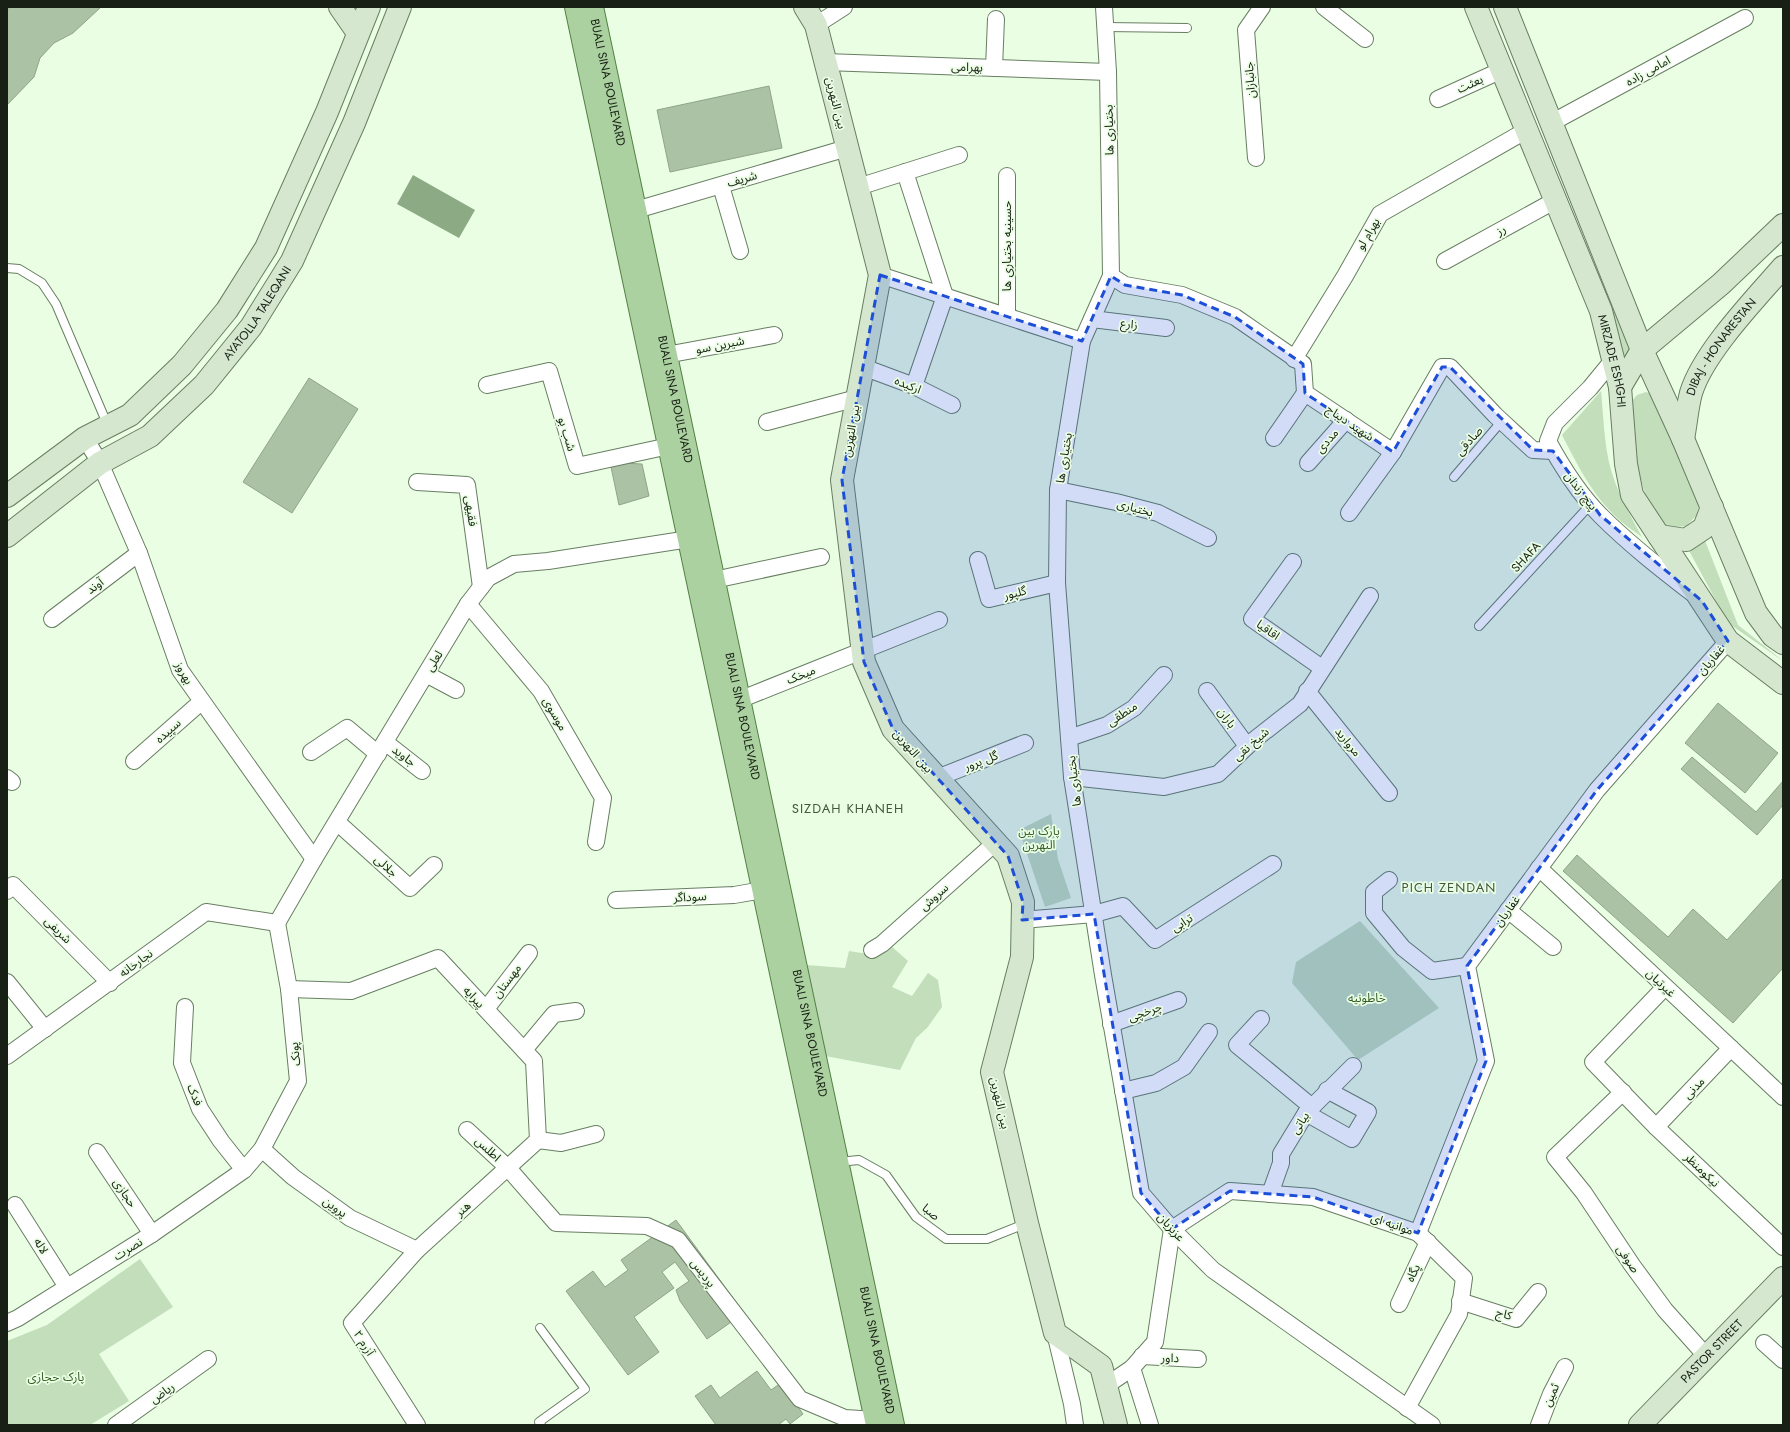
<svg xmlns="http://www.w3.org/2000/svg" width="1790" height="1432" font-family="Jost,'Noto Sans Arabic',sans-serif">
	<rect width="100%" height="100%" fill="#eafee4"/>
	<g fill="#c2deba">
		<polygon points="1587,248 1632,351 1623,361"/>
		<path d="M1601,391C1604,421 1604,454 1615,482C1622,501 1632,519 1642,537C1633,530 1623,524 1615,516C1591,493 1577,464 1562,435Z"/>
		<polygon points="1646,392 1656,395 1699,505 1696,516 1686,526 1668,528 1648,505 1640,476 1632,434 1631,402 1637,395"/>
		<polygon points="1704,538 1738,625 1783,661 1728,623 1687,547"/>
		<polygon points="1051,814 1058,859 1071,898 1045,907 1019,830"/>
		<polygon points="1360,921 1439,1008 1358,1060 1292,983 1296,962"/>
		<polygon points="891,946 908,961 892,987 912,996 928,973 938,980 942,1007 927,1028 916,1038 900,1070 825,1056 806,965 845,968 849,951 868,954"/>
		<polygon points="140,1259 173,1307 99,1354 129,1401 90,1425 7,1425 7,1341 47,1325"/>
	</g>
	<polygon fill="#8caa83" points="413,175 475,210 459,238 397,204"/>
	<g fill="#abc2a4" stroke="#8ea587">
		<polygon points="11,7 101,7 73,33 54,43 40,58 34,77 7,105 7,10"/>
		<polygon points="769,86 782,148 670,172 657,110"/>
		<polygon points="309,378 358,409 292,513 243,482"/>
		<polygon points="622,463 642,464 649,496 619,505 611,467"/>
		<polygon points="1718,703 1778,753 1745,793 1685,743"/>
		<polygon points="1692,757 1756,812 1783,781 1783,805 1757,835 1681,769"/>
		<polygon points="1577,855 1668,937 1693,909 1727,940 1783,878 1783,968 1733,1023 1563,871"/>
		<polygon points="676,1220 744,1313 707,1339 680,1301 676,1290 689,1281 675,1262 662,1272 674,1288 634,1317 659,1352 628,1375 566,1291 593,1271 605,1287 628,1270 621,1260"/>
		<polygon points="757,1371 771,1390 781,1383 803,1414 790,1424 786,1419 778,1425 716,1425 695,1396 711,1385 720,1398"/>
	</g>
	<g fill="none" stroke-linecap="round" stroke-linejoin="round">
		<g stroke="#687e62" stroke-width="10">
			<g id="lane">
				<polyline points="1105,27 1187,28"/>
				<polyline points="7,268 19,269 42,283 56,304 108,426"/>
				<polyline points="1454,477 1501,422"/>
				<polyline points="1479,626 1591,504"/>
				<polyline points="838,1162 859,1160 886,1175 916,1217 946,1239 987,1239 1027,1223"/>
				<polyline points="540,1328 585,1389 539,1422 541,1425"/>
			</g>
		</g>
		<g stroke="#687e62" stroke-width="18">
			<g id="street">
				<polyline points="1104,7 1108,72 1111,276 1082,341 1058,490 1057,583 1072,777 1103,975 1141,1193 1172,1229 1213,1270 1432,1425"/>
				<polyline points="1324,7 1365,39"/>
				<polyline points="816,25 844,7"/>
				<polyline points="825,62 1108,72"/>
				<polyline points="994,68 996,19"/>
				<polyline points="1438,99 1502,70"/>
				<polyline points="1551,123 1745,18"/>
				<polyline points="1256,158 1246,30 1262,7"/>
				<polyline points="905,172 945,296 914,386"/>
				<polyline points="1007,176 1007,316"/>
				<polyline points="721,186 740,251"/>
				<polyline points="858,187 959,155"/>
				<polyline points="636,210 847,148"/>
				<polyline points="1445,261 1556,200"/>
				<polyline points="880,275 1082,341"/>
				<polyline points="1111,276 1125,285 1182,295 1235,317 1303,364 1305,393 1393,452 1442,367 1450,367 1495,415 1533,450 1553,451"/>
				<polyline points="1092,319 1166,328"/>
				<polyline points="666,355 774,335"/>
				<polyline points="1294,359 1345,276 1380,214 1527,130"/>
				<path d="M1613,360L1590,388L1555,423L1548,441C1561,465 1581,496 1601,516C1629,544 1661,569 1692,593"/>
				<polyline points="863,367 914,386 952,405"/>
				<polyline points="487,385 549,371 577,466 669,446"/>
				<polyline points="767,422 857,398"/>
				<polyline points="85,438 100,463 139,553 180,670 314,859"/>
				<polyline points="1274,438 1305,393"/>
				<polyline points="1308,463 1346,420"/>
				<polyline points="417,482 467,485 481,587"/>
				<polyline points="1058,490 1116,502 1158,513 1208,538"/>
				<polyline points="1349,513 1393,452"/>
				<polyline points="978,560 989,599 1057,583"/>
				<polyline points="1293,562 1252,619 1322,668"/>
				<polyline points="714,580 821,557"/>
				<polyline points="468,604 541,691 603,798 596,842"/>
				<polyline points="52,619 139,553"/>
				<polyline points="426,674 456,690"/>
				<polyline points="1207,691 1247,746"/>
				<polyline points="1307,691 1389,793"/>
				<polyline points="739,700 939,620"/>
				<polyline points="1069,738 1107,725 1134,708 1164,675"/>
				<polyline points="385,742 422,771"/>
				<polyline points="311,752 347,728 378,754"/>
				<polyline points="134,761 201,702"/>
				<polyline points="1072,777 1164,787 1218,774 1254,740 1300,704 1370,596"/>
				<polyline points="7,778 12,782"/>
				<polyline points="937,778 1025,743"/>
				<polyline points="337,822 410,888 434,865"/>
				<polyline points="1539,868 1783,1097"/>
				<polyline points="1389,880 1374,892 1374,913 1403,948 1432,971 1467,966"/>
				<polyline points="7,891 13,885 110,983"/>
				<polyline points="616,900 734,895 763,890"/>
				<polyline points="1508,910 1553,947"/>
				<polyline points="1022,920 1094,914 1123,906 1155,940 1273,864"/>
				<polyline points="277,923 314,859 468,604 488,578 514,564 548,561 689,539"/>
				<polyline points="872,950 882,944 995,843"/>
				<polyline points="7,982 45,1029"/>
				<polyline points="1665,987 1593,1062 1656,1127 1783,1247"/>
				<polyline points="289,989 351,991 438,958 534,1061 538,1140 417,1250 352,1323 417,1425"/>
				<polyline points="185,1007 182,1063 200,1109 221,1141 244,1170"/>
				<polyline points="486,1009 529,953"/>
				<polyline points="1261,1019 1237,1045 1312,1107"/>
				<polyline points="1111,1024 1178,1000"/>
				<polyline points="524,1050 554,1014 576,1011"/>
				<polyline points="7,1056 206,912 277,923"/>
				<polyline points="1123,1091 1156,1083 1184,1067 1209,1032"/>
				<polyline points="1623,1092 1555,1157 1584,1193 1632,1265 1665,1310 1707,1357"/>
				<polyline points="1306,1113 1352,1139 1368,1112 1327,1090"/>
				<polyline points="1656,1127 1731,1048"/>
				<polyline points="467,1130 508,1168 556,1223 647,1226 678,1240 800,1399 845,1418 876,1420"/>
				<polyline points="538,1140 561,1143 596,1134"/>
				<polyline points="262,1149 293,1177 350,1218 417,1250"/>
				<polyline points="97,1152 152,1234"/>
				<polyline points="1270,1194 1281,1163 1281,1154 1306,1113 1353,1066"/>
				<polyline points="15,1205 67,1287"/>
				<polyline points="1418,1233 1486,1061 1467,966 1597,790 1728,641"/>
				<polyline points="1460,1301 1516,1319 1538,1292"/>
				<polyline points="1399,1304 1428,1242"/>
				<polyline points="7,1323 18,1318 152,1234 244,1170 262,1149 298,1081 289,989 277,923"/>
				<polyline points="1055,1333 1072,1404 1075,1425"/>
				<polyline points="1764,1343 1783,1360"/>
				<polyline points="1142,1356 1198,1359"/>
				<polyline points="1132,1368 1150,1425"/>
				<polyline points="1107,1385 1132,1368 1155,1342 1172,1229 1230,1191 1313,1197 1418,1233 1464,1278 1459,1314 1407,1408"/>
				<polyline points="116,1425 208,1359"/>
				<polyline points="1539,1425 1551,1394 1565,1367"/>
			</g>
		</g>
		<g stroke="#687e62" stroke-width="24">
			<g id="secondary">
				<polyline points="340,7 358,33"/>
				<polyline points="805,7 816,25 880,275 842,480 864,662 893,729 1008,856 1023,902 1022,957 992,1072 1027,1223 1055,1333 1101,1366 1116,1425"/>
				<path id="s1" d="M1476,7L1601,311L1620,387L1626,464L1632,495L1728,641L1783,683"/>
				<polyline points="1505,7 1642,350 1683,439 1756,613 1773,636 1783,643"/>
				<polyline points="1620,387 1642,350 1721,284 1783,225"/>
				<path id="s2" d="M1683,439C1686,424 1687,408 1691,393C1703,353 1755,299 1783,267"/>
				<polyline points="7,496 85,438 130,415 182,365 227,310 266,248 327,112 369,7"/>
				<path id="s3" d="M7,536L100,463L150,436L204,385L251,327L292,261L354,123L400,7"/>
				<polyline points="1659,536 1686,540 1704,528 1712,507"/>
				<path id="s4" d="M1640,1425L1783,1278"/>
			</g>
		</g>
		<g stroke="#538046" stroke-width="24">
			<g id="primary">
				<polyline points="576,7 877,1425"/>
				<path id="s5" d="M592,7L893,1425"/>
			</g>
		</g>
		<use href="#lane" stroke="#fff" stroke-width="8"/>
		<use href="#street" stroke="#fff" stroke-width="16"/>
		<use href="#secondary" stroke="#d5e8cf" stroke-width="22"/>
		<use href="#primary" stroke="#abd1a0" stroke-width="22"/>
	</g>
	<path fill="#1d4ed8" fill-opacity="0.2" stroke="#1d4ed8" stroke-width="3" stroke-dasharray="8 5" stroke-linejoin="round" d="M880,275L1082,341L1111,276L1125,285L1182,295L1235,317L1303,364L1305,393L1393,452L1442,367H1450L1533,450L1553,451L1600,515L1702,601L1728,641L1597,790L1467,966L1486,1061L1418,1233L1313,1197L1230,1191L1172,1229L1141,1193L1094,914L1022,920L1023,902L1008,856L893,729L864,662L842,480Z"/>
	<g text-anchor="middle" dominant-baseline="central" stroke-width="3.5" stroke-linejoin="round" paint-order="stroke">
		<g font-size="12" fill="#182015" stroke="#eafee4">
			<text transform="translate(967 67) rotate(2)">بهرامی</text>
			<text transform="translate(1648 71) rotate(-29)">امامی زاده</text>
			<text transform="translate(1250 80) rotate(-94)">جانبازان</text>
			<text stroke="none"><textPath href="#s5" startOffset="77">BUALI SINA BOULEVARD</textPath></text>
			<text transform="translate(1470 84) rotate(-24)">بعثت</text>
			<text transform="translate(836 103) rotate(76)">بین النهرین</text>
			<text transform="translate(1109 130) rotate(-91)">بختیاری ها</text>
			<text transform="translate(742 179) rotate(-16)">شریف</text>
			<text transform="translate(1501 230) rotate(-29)">رز</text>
			<text transform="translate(1368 234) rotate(-60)">بهرام لو</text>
			<text transform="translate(1007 246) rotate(-90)">حسینیه بختیاری ها</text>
			<text stroke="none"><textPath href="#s3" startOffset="339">AYATOLLA TALEQANI</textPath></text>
			<text transform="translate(1129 324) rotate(6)">زارع</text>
			<text transform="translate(720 345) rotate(-11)">شیرین سو</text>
			<text stroke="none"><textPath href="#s2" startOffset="102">DIBAJ - HONARESTAN</textPath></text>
			<text stroke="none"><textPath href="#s1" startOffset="380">MIRZADE ESHGHI</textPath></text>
			<text transform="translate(908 385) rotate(22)">ارکیده</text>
			<text stroke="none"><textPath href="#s5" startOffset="401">BUALI SINA BOULEVARD</textPath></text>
			<text transform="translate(1350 423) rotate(34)">شهید دیباج</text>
			<text transform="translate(851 431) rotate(-80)">بین النهرین</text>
			<text transform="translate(567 434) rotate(73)">شب بو</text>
			<text transform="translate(1327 441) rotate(-49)">مددی</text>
			<text transform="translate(1469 441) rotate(-49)">صادقی</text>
			<text transform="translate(1064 458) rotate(-81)">بختیاری ها</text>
			<text transform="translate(1581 491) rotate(52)">پیچ زندان</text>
			<text transform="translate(1135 508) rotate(15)">بختیاری</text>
			<text transform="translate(471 511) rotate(82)">فقیهی</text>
			<text transform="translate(1526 557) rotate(-47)">SHAFA</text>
			<text transform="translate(95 586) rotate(-37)">آوند</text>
			<text transform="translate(1015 593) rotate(-14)">گلپور</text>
			<text transform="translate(1268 630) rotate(35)">اقاقیا</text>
			<text transform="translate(1711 660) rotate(-49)">غفاریان</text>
			<text transform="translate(434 661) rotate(-59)">لعلی</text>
			<text transform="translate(184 673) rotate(61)">بهروز</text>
			<text transform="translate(801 675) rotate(-22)">میخک</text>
			<text transform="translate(555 714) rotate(60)">موسوی</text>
			<text transform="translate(1122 714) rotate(-34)">منطقی</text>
			<text stroke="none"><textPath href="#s5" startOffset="725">BUALI SINA BOULEVARD</textPath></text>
			<text transform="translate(1227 718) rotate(54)">باران</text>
			<text transform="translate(168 731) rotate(-42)">سپیده</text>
			<text transform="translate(1348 742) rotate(51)">مروارید</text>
			<text transform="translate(1251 744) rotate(-41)">شیخ نقی</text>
			<text transform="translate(913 751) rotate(49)">بین النهرین</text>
			<text transform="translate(404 756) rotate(38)">جاوید</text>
			<text transform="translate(981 761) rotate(-21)">گل پرور</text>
			<text transform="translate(1074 781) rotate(-97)">بختیاری ها</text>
			<text transform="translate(386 866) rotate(42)">جلالی</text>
			<text transform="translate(690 897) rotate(-3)">سوداگر</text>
			<text transform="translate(934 897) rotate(-42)">سروش</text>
			<text transform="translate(1507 911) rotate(-54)">غفاریان</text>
			<text transform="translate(1182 923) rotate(-33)">ترابی</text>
			<text transform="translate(58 930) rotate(45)">شریفی</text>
			<text transform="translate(136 963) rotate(-36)">نجارخانه</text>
			<text transform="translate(507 981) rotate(-53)">مهستان</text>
			<text transform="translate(1661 983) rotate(43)">غیرتیان</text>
			<text transform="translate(474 997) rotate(47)">پیرایه</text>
			<text transform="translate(1145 1012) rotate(-20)">چرخچی</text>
			<text stroke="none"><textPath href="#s5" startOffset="1049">BUALI SINA BOULEVARD</textPath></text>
			<text transform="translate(295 1054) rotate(-96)">پونک</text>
			<text transform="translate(1694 1088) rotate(-46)">مدنی</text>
			<text transform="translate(195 1095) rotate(68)">فدک</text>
			<text transform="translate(1000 1103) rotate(77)">بین النهرین</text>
			<text transform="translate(1300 1123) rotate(-57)">بیاتی</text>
			<text transform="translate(488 1149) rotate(43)">اطلس</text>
			<text transform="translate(1702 1170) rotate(44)">نیکومنظر</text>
			<text transform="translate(125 1193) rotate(56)">حجازی</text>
			<text transform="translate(335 1207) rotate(35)">پروین</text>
			<text transform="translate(463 1209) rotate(-42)">هنر</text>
			<text transform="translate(931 1212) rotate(40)">صبا</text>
			<text transform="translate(1392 1224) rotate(19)">موانیه ای</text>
			<text transform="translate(1171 1227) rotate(48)">عزیزیان</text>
			<text transform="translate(41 1246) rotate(58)">لاله</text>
			<text transform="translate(128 1249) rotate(-32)">نصرت</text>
			<text transform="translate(1628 1259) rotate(55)">صوفی</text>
			<text transform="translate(703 1273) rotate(53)">پردیس</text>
			<text transform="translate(1413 1273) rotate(-65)">پگاه</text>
			<text transform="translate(1504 1314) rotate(14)">کاج</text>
			<text transform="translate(364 1343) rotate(58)">آزرم ۲</text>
			<text stroke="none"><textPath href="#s5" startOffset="1373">BUALI SINA BOULEVARD</textPath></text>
			<text stroke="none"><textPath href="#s4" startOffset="103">PASTOR STREET</textPath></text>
			<text transform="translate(1170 1358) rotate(2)">داور</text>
			<text transform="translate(162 1393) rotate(-36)">ریاض</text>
			<text transform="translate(1551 1395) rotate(-66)">ثمین</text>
		</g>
		<g font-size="12" fill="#335c26" stroke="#eafee4">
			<text x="1039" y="831">پارک بین<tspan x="1039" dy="14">النهرین</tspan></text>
			<text x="1367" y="998">خاطونیه</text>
			<text x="56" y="1377">پارک حجازی</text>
		</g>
		<g font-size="13" letter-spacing="1" fill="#42573c" stroke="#eafee4">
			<text x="848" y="808">SIZDAH KHANEH</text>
			<text x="1449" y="887">PICH ZENDAN</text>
		</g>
	</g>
	<rect width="1790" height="1432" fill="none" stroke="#182015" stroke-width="16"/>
</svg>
